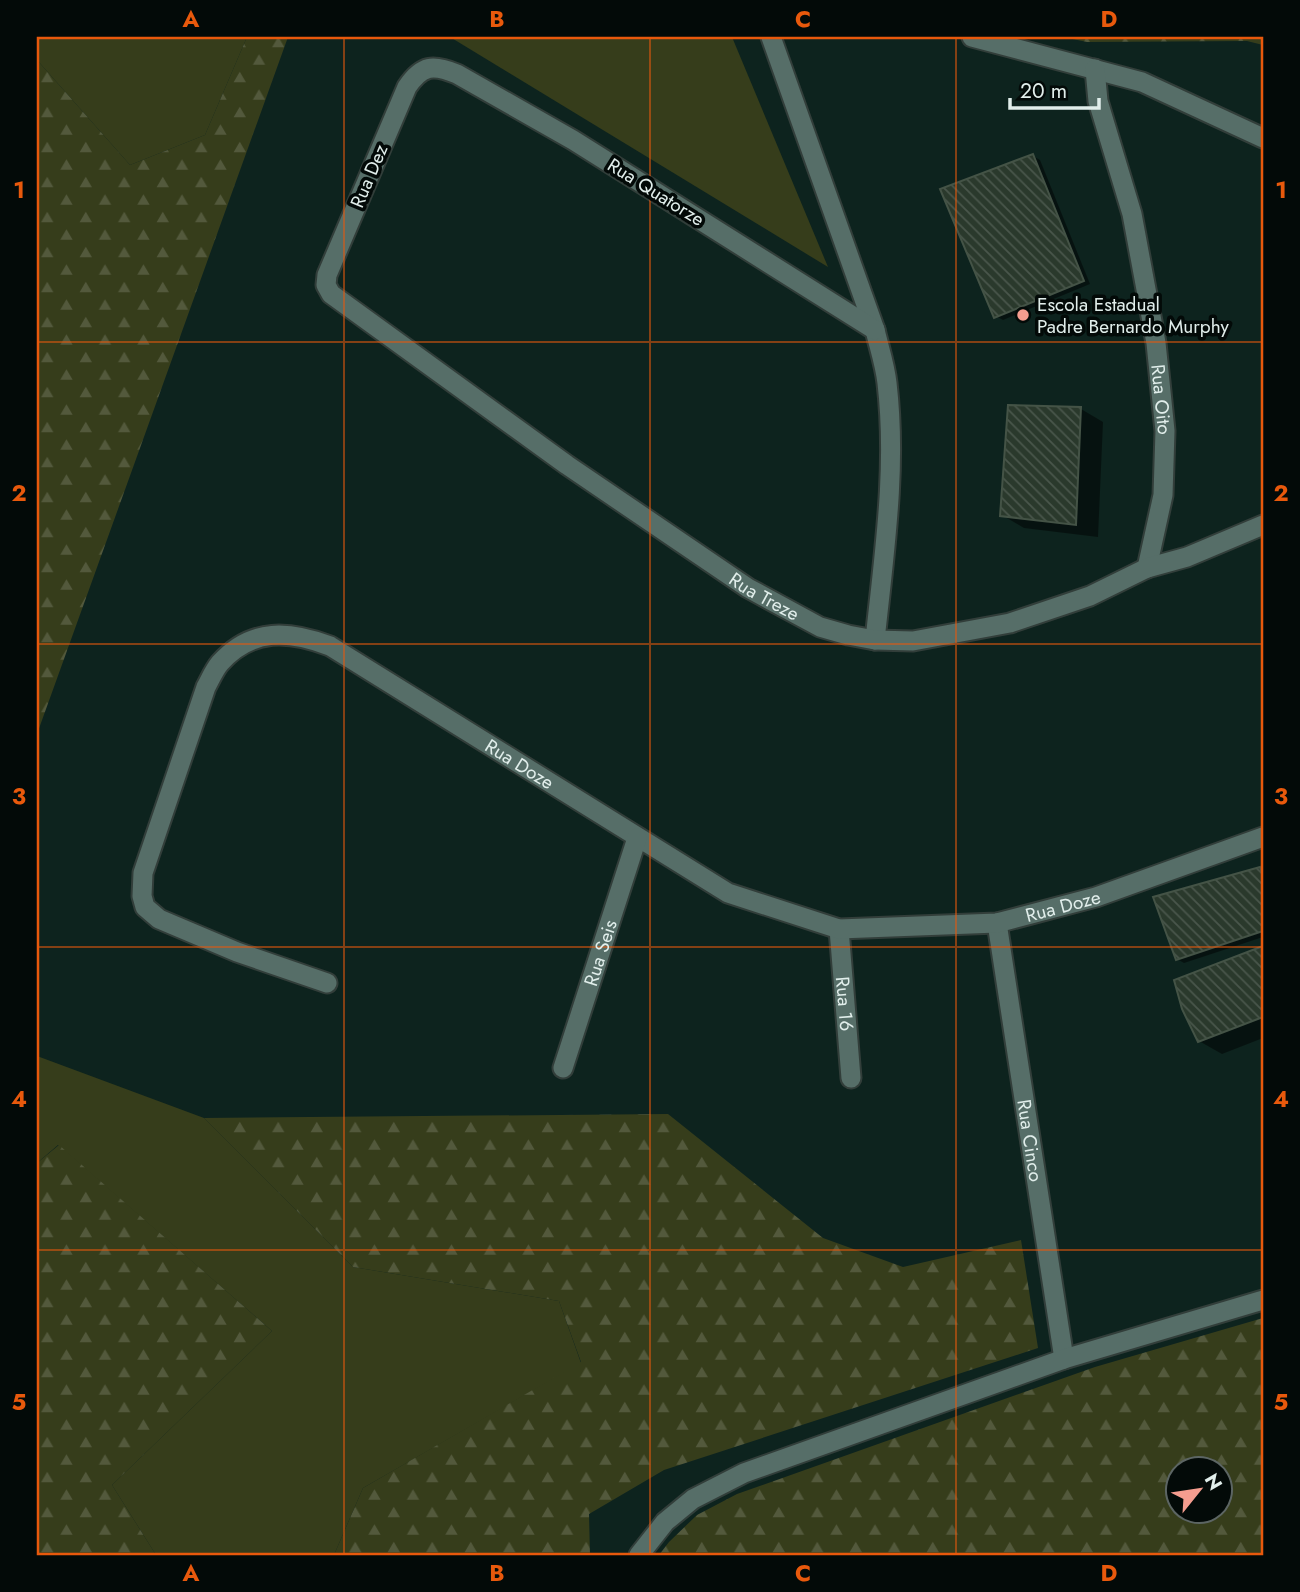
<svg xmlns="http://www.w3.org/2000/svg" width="1300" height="1592" font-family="Jost,sans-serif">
	<defs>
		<pattern id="forest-firs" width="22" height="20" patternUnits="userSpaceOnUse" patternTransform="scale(1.75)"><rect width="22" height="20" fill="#363d1b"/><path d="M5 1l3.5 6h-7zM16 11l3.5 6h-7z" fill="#53593c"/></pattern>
		<pattern id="building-back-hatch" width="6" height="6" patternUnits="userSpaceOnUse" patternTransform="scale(1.75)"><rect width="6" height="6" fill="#2a392c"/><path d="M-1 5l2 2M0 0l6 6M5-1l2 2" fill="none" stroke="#49564b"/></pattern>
	</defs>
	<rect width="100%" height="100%" fill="#0d231e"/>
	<g fill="#363d1b">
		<polygon points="37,37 247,37 205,135 130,165 37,60"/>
		<polygon points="450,37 732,37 828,267"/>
		<polygon points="37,1056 204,1118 353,1267 559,1301 581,1363 363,1488 334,1555 156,1555 112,1485 272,1331 58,1145 37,1163"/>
	</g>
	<g fill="url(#forest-firs)" fill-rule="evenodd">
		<polygon points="247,37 288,37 37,734 37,60 130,165 205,135"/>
		<polygon points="1063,37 1263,37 1263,45 1247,41 1087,42"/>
		<polygon points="668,1114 823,1238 903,1267 1021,1240 1038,1348 664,1470 589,1514 590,1555 334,1555 363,1488 581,1362 559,1301 353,1267 204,1118"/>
		<polygon points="59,1145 272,1331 112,1485 156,1555 37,1555 37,1163"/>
		<path d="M1263,1318V1555H659L669,1542L697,1515L737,1494L1095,1367ZM1178,1470H1220V1512H1178Z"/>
	</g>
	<g fill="#0007">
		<polygon points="1033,156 1040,160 1090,284 1003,320 996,316"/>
		<polygon points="1081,409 1103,422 1098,537 1024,528 1002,515"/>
		<polygon points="1259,869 1263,871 1263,937 1184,963 1177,959"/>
		<polygon points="1263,948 1263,1038 1222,1054 1199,1041 1177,981"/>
	</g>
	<g fill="url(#building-back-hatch)" stroke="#445346" stroke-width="2">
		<polygon points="1033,154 1084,281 994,318 940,189"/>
		<polygon points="1008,405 1081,407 1076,525 1000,516"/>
		<polygon points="1260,867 1263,876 1263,931 1176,960 1153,897"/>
		<polygon points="1263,946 1263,1017 1198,1042 1182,1009 1174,980"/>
	</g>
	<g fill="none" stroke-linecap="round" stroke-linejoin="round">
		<g stroke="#323e3a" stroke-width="23">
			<g id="minor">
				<path d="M771,37L875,330C879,347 885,365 887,383C897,469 884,554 875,640"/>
				<polyline points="972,37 1142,82 1263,138"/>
				<path id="s1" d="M1095,69L1098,101L1132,214L1156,343L1165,431L1163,495L1147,568"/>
				<path id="s2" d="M875,330L573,140L457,74C433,64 422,65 407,87L327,275L326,285L331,294L567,465L748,588L820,627L848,635L875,640L913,641L1010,623L1090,596L1147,568L1187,557L1263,525"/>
				<path id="s3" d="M997,923L1064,1359"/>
				<path id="s4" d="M839,929L851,1078"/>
				<path id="s5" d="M327,983L237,952L159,919L145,907L142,896L143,873L206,687C210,680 214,670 220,663C252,627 290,631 330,646L728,893L839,929L997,923L1096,897L1263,837"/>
				<path id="s6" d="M563,1068L637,838"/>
				<polyline points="639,1555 665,1522 693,1499 744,1473 1064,1359 1263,1300"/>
			</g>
		</g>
		<use href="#minor" stroke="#566e68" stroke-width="19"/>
	</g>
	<path fill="none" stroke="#e8590c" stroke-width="2" stroke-opacity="0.55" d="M344,37V1555M650,37V1555M956,37V1555M37,342H1263M37,644H1263M37,947H1263M37,1250H1263"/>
	<circle fill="#f59d8f" stroke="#030a08" stroke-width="2.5" cx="1023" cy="315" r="7"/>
	<g text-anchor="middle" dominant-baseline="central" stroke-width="7" stroke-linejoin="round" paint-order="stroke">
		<g font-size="19" fill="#e1eeeb" stroke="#030a08">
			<text transform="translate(369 176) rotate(-67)">Rua Dez</text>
			<text transform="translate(656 192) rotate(32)">Rua Quatorze</text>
			<text stroke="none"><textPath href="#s1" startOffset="338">Rua Oito</textPath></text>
			<text stroke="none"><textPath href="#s2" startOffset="1302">Rua Treze</textPath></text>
			<text stroke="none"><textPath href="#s5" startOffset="800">Rua Doze</textPath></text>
			<text stroke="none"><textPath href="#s5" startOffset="1388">Rua Doze</textPath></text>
			<text stroke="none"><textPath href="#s6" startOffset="121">Rua Seis</textPath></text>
			<text stroke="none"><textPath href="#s4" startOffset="75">Rua 16</textPath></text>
			<text stroke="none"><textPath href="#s3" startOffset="220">Rua Cinco</textPath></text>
		</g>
		<g font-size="19" fill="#e1eeeb" stroke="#030a08" text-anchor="start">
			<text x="1037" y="304">Escola Estadual<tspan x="1037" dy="22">Padre Bernardo Murphy</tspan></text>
		</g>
	</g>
	<rect width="1300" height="1592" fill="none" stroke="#030a08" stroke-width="77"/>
	<g transform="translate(1199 1490) rotate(60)"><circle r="33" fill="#030a08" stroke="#5c6563" stroke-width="2"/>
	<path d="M0-5L12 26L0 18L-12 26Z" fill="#f59d8f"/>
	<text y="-10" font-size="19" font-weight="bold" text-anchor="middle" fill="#e1eeeb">N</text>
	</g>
	<path d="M1010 98v10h89v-10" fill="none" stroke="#e1eeeb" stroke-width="3.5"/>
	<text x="1020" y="98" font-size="21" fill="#e1eeeb" stroke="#030a08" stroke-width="5" paint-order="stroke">20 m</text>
	<rect x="38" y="38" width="1224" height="1516" fill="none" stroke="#e8590c" stroke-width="2.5"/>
	<g font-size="23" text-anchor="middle" font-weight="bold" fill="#e8590c">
		<text x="191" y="27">A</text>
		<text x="497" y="27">B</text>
		<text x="803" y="27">C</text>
		<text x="1109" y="27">D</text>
		<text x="19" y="198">1</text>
		<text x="1281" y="198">1</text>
		<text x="19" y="501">2</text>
		<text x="1281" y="501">2</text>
		<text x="19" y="804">3</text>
		<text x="1281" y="804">3</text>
		<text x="19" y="1107">4</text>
		<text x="1281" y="1107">4</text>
		<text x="19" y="1410">5</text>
		<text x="1281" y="1410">5</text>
		<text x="191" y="1581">A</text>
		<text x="497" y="1581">B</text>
		<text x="803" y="1581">C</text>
		<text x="1109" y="1581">D</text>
	</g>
</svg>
